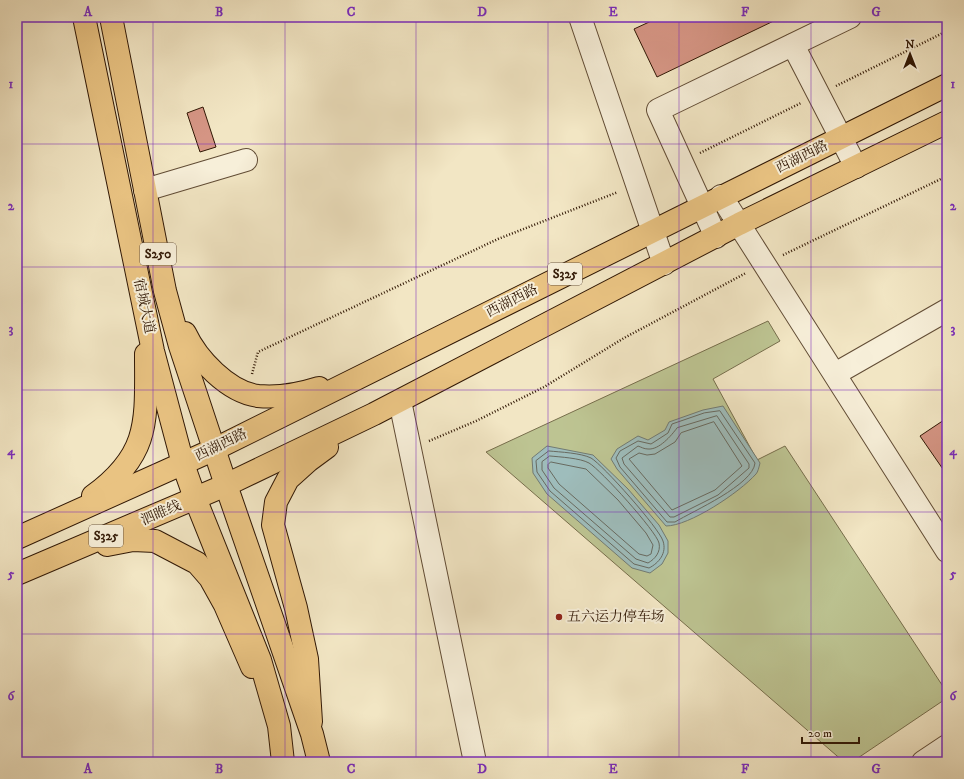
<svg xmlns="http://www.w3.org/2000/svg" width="964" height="779" font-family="'IM FELL DW Pica','Noto Serif SC',serif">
	<rect width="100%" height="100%" fill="#f2e6c4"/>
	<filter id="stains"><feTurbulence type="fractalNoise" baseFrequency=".005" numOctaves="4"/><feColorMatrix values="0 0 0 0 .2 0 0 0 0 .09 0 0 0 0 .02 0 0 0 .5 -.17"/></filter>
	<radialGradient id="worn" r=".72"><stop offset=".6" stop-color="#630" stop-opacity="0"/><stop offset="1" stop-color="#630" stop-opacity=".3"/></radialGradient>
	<polygon fill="#bdc492" stroke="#776e4c" points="768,321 780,341 713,379 757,460 785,446 946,691 947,698 852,762 844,762 486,452"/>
	<g fill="#9ebdbc" stroke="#727b73">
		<path d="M723,406L760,463C759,467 758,472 756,474C739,493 689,526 666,526L617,469L611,459L617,449L638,436L648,440L665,430L669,422L703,410Z"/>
		<polygon points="547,446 593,455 628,489 659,525 668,541 668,553 662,564 650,573 632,568 547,494 533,473 532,458"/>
	</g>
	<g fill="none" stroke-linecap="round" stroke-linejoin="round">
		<g stroke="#686a60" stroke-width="1">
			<path d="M720,411L755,463C753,485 693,511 675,522H667L620,467L616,458L620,451L638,441L651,444L668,433L672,424L704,413Z"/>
			<path d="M717,416L749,464V468L718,495L674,517H670L624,464L622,458L638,446C641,447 644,449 648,449C659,450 671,436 677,428Z"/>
			<polygon points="714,422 742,466 715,490 672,510 629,459 639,453 647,455 655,454 675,442 681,433"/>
			<path d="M549,451C560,452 581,453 591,458C603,465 659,528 663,541C667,553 659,563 649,568L634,564L550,491L537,472L536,461Z"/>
			<path d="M550,456C560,457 580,458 589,463C601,470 656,531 659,543C661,552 655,559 648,563L636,559L554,488L542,470V462Z"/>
			<polygon points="551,462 586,469 618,500 646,533 653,545 651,554 647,556 639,554 559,484 548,468 548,465"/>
		</g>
	</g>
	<g fill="#d59584" stroke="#311805">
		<polygon points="660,17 782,17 657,77 634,29"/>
		<polygon points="203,107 216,147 200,152 187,113"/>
		<polygon points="947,418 947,475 920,436"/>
	</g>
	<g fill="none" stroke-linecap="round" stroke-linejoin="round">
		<g stroke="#614c35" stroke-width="24">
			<g id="minor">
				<polyline points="580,17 664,264"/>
				<polyline points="793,45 856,167"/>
				<polyline points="145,190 246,160"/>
				<polyline points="721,196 947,551"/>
				<polyline points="716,237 658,110 850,17"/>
				<polyline points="835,374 947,310"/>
				<polyline points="400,401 475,762"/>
				<polyline points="923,762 947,746"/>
			</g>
		</g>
		<g stroke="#311805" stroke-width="24">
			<g id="major">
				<polyline points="84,17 153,351 183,464 195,498"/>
				<polyline points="111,17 165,291 180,346 226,485"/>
				<path d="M185,333C197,359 228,392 258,396C278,398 300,394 319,388"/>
				<path d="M93,496C151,454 146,420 146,354"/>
				<polyline points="17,538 215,449 947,85"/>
				<polyline points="107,545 133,540 155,541 197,563 210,578 225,605 252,667"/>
				<polyline points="17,574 226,485 374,414 739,224 947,122"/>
				<polyline points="311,722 307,659 296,608 273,525 276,502 288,479 308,461 327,447"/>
			</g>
		</g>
		<g stroke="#311805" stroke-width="24">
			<g id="highway">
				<polyline points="226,485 312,734 319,762"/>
				<polyline points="195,498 260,660 279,726 283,762"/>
			</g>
		</g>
		<g stroke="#311805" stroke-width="2.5" stroke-dasharray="1 2" stroke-linecap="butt">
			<polyline points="836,86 947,31"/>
			<polyline points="700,153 801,103"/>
			<polyline points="783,255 947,176"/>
			<polyline points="252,374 258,352 498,239 618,192"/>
			<polyline points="429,441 476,421 544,387 624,338 746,273"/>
		</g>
		<use href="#minor" stroke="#f7efd9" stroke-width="22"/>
		<use href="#major" stroke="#e9c382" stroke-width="22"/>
		<use href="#highway" stroke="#e9c382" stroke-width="22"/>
	</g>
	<path fill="none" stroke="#7b2cbf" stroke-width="1" stroke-opacity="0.55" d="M153,17V762M285,17V762M416,17V762M548,17V762M679,17V762M811,17V762M17,144H947M17,267H947M17,390H947M17,512H947M17,634H947"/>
	<circle fill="#8f2418" stroke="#f7efd9" stroke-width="1.5" cx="559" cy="617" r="4"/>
	<g text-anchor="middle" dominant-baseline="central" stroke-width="4" stroke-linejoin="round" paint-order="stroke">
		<g fill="#f7efd9" stroke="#6c5845" stroke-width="1">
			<rect x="140" y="243" width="36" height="22" rx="3"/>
			<rect x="548" y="263" width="34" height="22" rx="3"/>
			<rect x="89" y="525" width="34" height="22" rx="3"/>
		</g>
		<g font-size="13" font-weight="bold" fill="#311805">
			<text x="158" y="254">S250</text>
			<text x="565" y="274">S325</text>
			<text x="106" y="536">S325</text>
		</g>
		<g font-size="14" fill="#311805" stroke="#f7efd9">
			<text transform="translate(802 157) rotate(-26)">西湖西路</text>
			<text transform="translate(512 301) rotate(-27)">西湖西路</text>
			<text transform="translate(144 306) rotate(78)">宿城大道</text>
			<text transform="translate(221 445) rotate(-26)">西湖西路</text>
			<text transform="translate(161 513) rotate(-23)">泗睢线</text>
		</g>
		<g font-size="14" fill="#311805" stroke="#f7efd9" text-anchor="start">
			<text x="567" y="617">五六运力停车场</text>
		</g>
	</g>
	<rect width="964" height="779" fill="none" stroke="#f2e6c4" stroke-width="44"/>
	<g transform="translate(910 54)" stroke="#f7efd9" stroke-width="3" paint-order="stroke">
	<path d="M0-3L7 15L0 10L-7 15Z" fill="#311805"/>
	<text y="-6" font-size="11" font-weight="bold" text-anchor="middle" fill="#311805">N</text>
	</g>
	<path d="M802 737v6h57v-6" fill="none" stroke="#311805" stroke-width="2"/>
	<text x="808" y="737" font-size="12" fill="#311805" stroke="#f7efd9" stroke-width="3" paint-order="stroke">20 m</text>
	<rect x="22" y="22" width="920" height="735" fill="none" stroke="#7b2cbf" stroke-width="1.5"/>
	<g font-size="13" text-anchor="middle" font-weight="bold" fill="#7b2cbf">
		<text x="88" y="16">A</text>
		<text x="219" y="16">B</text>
		<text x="351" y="16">C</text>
		<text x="482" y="16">D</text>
		<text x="613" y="16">E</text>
		<text x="745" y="16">F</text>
		<text x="876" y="16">G</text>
		<text x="11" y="88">1</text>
		<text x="953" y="88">1</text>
		<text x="11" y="210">2</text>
		<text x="953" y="210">2</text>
		<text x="11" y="333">3</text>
		<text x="953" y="333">3</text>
		<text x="11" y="455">4</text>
		<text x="953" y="455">4</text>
		<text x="11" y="578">5</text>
		<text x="953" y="578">5</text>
		<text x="11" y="700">6</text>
		<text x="953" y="700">6</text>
		<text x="88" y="773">A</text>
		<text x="219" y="773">B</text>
		<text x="351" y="773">C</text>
		<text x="482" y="773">D</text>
		<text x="613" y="773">E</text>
		<text x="745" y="773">F</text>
		<text x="876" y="773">G</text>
	</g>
	<rect width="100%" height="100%" filter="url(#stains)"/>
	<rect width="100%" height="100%" fill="url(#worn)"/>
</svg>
